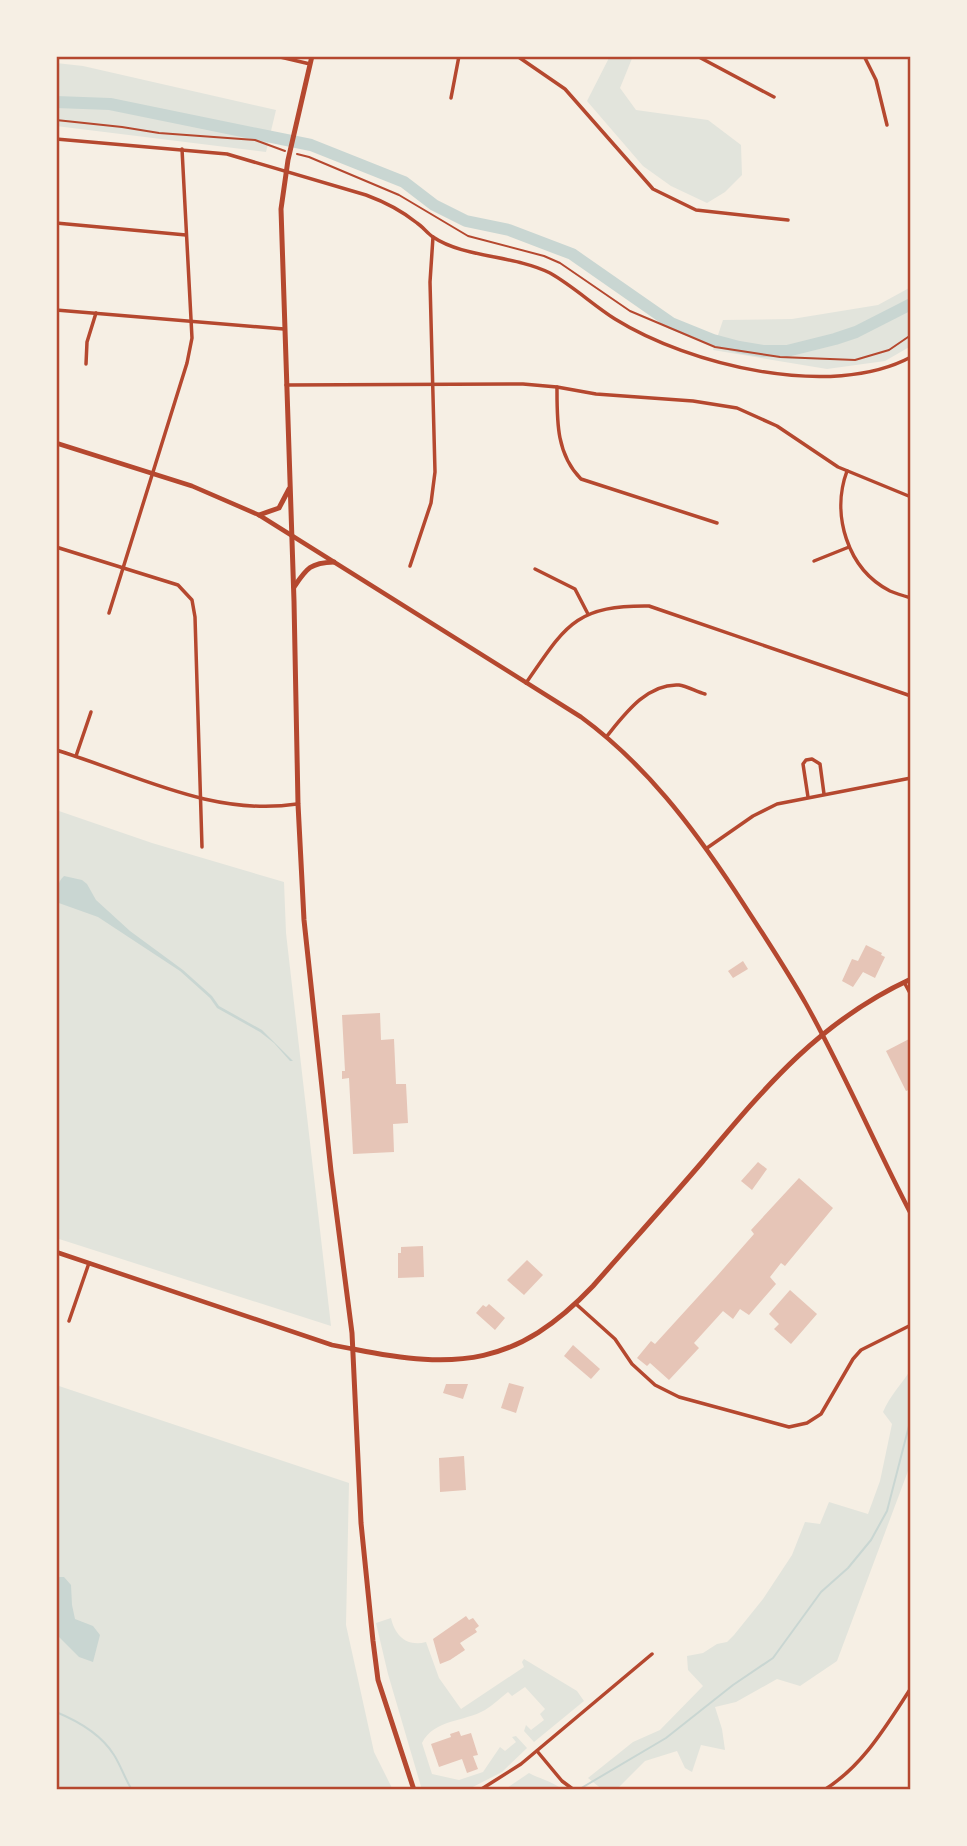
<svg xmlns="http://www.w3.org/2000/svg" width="967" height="1846" font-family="'Archivo Narrow',sans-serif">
	<rect width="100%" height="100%" fill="#f6efe4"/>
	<g fill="#e2e4dc">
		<polygon points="610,56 633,56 620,88 636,110 708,120 741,145 742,175 725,192 707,203 671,186 643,166 587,101"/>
		<polygon points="56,63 83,66 276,110 266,152 56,126"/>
		<polygon points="911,287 911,346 885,361 827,369 713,350 723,320 792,319 878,305"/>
		<polygon points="56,810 152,843 284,882 286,933 331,1326 56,1238"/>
		<path d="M911,1369V1462L908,1471L837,1661L800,1686L777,1679L736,1702L715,1707L722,1729L725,1750L701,1745L692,1772L685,1768L677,1751L645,1761L616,1790H603L588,1778L633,1742L660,1730L703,1686L688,1670L687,1656L703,1653L717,1644L727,1642L734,1635L763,1599L792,1555L805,1522L820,1524L829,1502L868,1514L880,1481L892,1424L883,1412C890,1395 902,1384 911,1369Z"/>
		<polygon points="56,1385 349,1483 346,1625 374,1752 393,1790 56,1790"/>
		<path d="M391,1618C395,1636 407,1647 426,1642L439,1678L461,1709L524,1667L522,1662L524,1659L577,1691L584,1701L534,1742L524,1731L526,1725L531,1730L544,1720L540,1714L545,1709L525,1687L512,1696L508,1692C500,1698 493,1705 485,1710C464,1722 434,1719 422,1743L432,1774L459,1780L483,1772L500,1747L505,1751L516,1742L512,1737L516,1736L527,1748L502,1772L467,1790H422L388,1674L376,1623Z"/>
		<path d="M529,1773C540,1779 554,1782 563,1790H504Z"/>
	</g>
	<g fill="#c9d6d2">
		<path d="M64,876L82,880L87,884L96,900L130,931L183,970L212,996L219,1006L262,1030L293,1061H290L274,1043L260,1032L217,1008L210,998L180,971L98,917L56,902C56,893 57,882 64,876Z"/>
		<polygon points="56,1577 64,1577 71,1585 72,1605 75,1619 93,1626 100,1635 93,1662 79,1657 56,1634"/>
	</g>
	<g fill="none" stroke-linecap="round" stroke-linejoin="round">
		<g stroke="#c9d6d2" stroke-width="2">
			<path d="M56,1712C78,1721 101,1734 114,1755C121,1766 125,1779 132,1790"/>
			<polyline points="578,1790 666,1738 733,1685 773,1658 821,1592 848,1568 871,1540 887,1511 911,1418"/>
		</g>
		<polyline stroke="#c9d6d2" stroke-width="12" points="56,102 110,104 311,145 404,182 434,205 466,221 509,230 572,254 671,323 713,340 739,347 763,351 787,351 835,339 856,332 911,304"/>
	</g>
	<g fill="#e6c5b7">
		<polygon points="866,945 882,953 881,955 885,957 875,978 863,972 853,987 842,981 852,959 858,961"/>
		<polygon points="743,961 748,969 733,978 728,971"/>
		<polygon points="380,1013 381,1040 394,1039 396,1084 406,1084 408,1123 393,1124 394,1152 353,1154 349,1078 342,1079 342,1071 345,1071 342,1015"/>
		<polygon points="911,1038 911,1089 906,1091 886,1051"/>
		<polygon points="758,1162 767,1169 752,1190 741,1181"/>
		<polygon points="799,1178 833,1208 785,1266 781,1263 770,1277 776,1284 749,1315 740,1309 733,1319 723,1311 694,1343 699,1348 669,1380 650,1363 647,1366 637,1358 651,1341 655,1344 717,1276 754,1234 751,1230"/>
		<polygon points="423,1246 424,1277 398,1278 398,1253 401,1253 401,1247"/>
		<polygon points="527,1260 543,1275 524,1295 507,1280"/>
		<polygon points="790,1290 817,1314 791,1344 774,1329 779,1324 769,1314"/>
		<polygon points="489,1304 505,1318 495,1330 476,1313 483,1305 486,1307"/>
		<polygon points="573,1345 600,1369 591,1379 564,1356"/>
		<polygon points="509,1383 524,1387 516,1413 501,1408"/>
		<polygon points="446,1384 468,1384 463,1399 443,1393"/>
		<polygon points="464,1456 466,1490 440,1492 439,1458"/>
		<polygon points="466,1616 469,1620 473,1618 479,1626 475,1629 477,1632 460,1643 465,1650 450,1660 440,1664 433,1639"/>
		<polygon points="459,1731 461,1736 471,1733 478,1755 473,1756 478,1769 467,1773 462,1759 439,1767 431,1744 451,1737 450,1734"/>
	</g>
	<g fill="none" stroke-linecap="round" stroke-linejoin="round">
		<g stroke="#b5482f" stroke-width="2">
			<polyline points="56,120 122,127 159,133 255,140 285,151"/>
			<polyline points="297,154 309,157 399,195 468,236 544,256 560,263 630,311 715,347 780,357 855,360 889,350 911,335"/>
		</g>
		<g stroke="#b5482f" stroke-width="3.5">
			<polyline points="276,56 310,64"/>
			<polyline points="517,56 565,89 653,189 696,210 788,220"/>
			<polyline points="697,56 774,97"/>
			<polyline points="864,56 876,80 887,125"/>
			<polyline points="451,98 459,56"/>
			<path d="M56,139L227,154L366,195C385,202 401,210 417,223C423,227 427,233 433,237C464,258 514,255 550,273C573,286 593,305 615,319C689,365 831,400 911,357"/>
			<polyline points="56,223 186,235"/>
			<polyline points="56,310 284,329"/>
			<polyline points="86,364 87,342 96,313"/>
			<polyline points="286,385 523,384 557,387 596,394 693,401 737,408 777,426 838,467 911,497"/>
			<path d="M557,387C557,420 556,454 581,479L717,523"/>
			<path d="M847,471C831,514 847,569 890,591C897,594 904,596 911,598"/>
			<polyline points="56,547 178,585 192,600 195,617 202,847"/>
			<polyline points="814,561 849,547"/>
			<polyline points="410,566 431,503 435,472 430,282 433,237"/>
			<polyline points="535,569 575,589 588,614"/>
			<polyline points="109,613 187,363 192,338 182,149"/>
			<path d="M526,683C565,627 574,605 649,606L911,696"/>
			<path d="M607,736C624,715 647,683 679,685C687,686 697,692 705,694"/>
			<path d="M56,750C135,774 212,817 297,804"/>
			<polyline points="76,756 91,712"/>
			<polyline points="808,797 803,764 806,760 812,759 820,764 824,794"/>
			<polyline points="707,848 753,816 777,804 911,778"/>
			<polyline points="904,982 911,995"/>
			<polyline points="576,1304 615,1339 632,1364 655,1385 679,1397 789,1427 807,1423 821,1414 853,1359 861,1350 911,1325"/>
			<polyline points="69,1321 89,1263"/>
			<polyline points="537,1751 562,1781 574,1790"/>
			<polyline points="480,1790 521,1764 652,1654"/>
			<path d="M824,1790C863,1766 886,1726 911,1688"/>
		</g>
		<g stroke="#b5482f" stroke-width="4.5">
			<path d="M56,443L192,486L259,515L581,717C645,764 692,826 735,891C759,928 784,965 806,1004C844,1072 875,1145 911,1214"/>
			<polyline points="56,1252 332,1345 353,1349"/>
		</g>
		<g stroke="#b5482f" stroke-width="5">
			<polyline points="312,56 288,160 281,209 294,601 298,804 304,920 331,1171 352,1333 361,1523 373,1641 378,1680 414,1790"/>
			<polyline points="259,515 279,508 289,489"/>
			<path d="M294,587C307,568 310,563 334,562"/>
			<path d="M353,1349C457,1370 517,1366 593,1286C630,1244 667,1203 703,1161C766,1086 820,1021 911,979"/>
		</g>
	</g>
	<rect width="967" height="1846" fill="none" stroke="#f6efe4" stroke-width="116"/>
	<rect x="58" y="58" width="851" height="1730" fill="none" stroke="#b5482f" stroke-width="2.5"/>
</svg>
